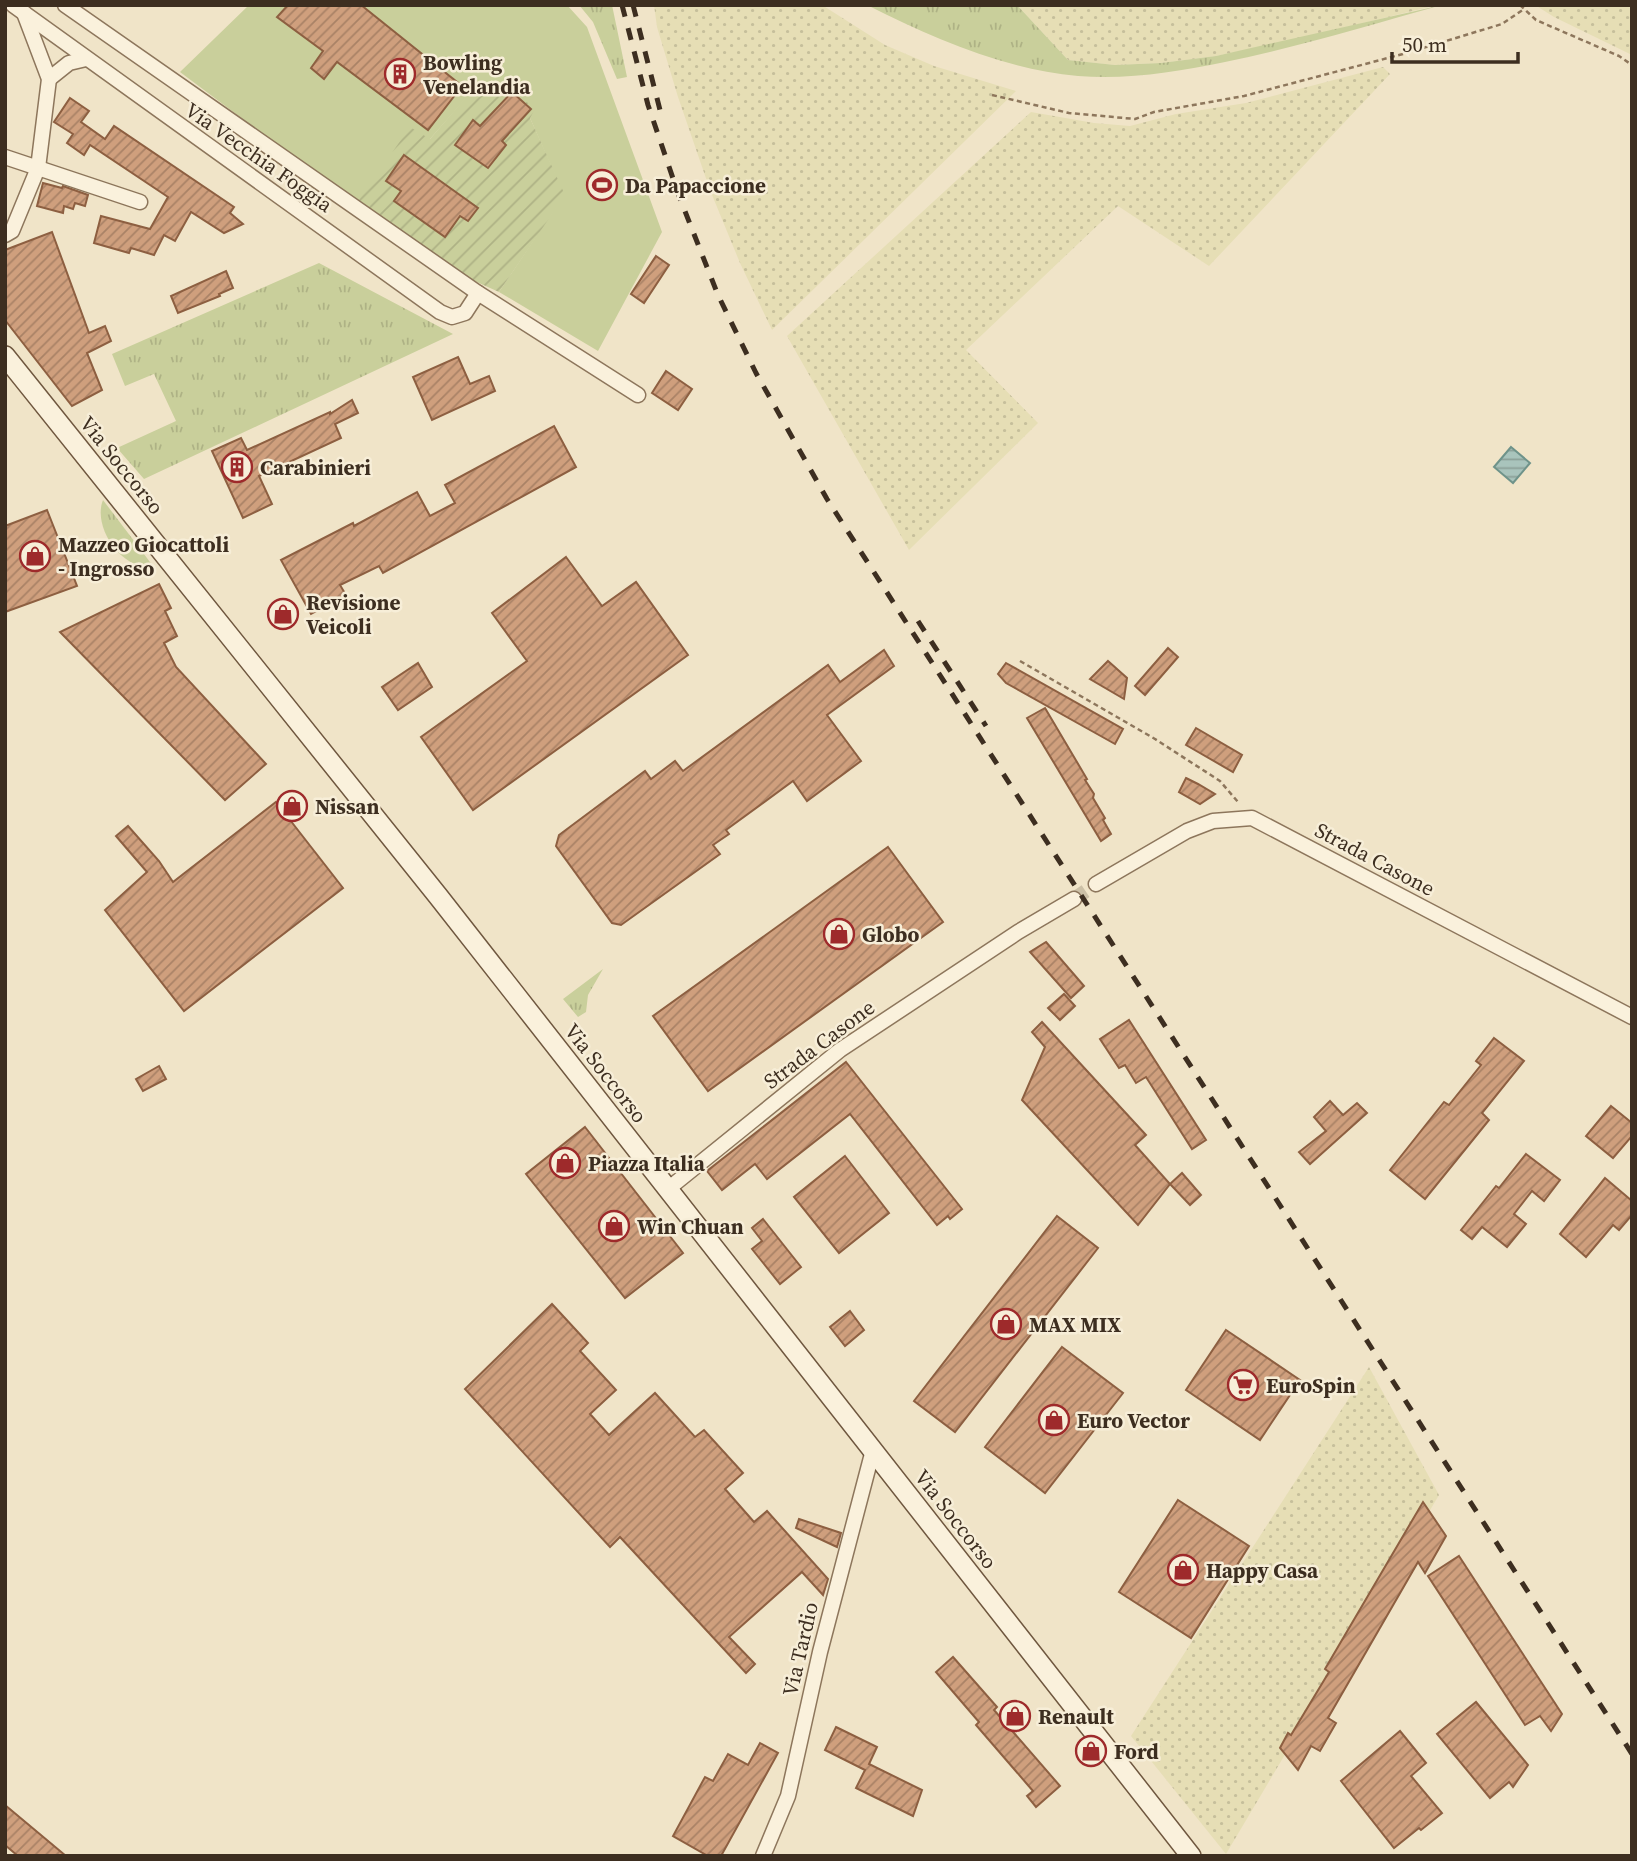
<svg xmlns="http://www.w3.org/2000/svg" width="1637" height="1861" font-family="'Source Serif 4',serif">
	<defs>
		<pattern id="farmland-dots" width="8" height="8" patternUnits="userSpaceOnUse" patternTransform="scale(1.75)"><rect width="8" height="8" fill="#e6deb5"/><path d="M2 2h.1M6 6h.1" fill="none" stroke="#c6bf9b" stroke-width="1.8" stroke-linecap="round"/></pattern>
		<pattern id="grass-tufts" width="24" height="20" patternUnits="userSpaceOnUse" patternTransform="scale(1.75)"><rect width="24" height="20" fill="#c9cf9b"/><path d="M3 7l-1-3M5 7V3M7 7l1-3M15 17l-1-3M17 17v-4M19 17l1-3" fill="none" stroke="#aeb285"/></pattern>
		<pattern id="garden-furrows" width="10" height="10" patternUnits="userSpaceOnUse" patternTransform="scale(1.75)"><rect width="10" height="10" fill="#c9cf9b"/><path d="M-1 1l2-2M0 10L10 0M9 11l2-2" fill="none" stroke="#aeb285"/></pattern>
		<pattern id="water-rules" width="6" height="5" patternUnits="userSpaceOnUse" patternTransform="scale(1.75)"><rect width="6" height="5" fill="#a9c4bc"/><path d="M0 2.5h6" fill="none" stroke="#8ba098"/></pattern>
		<pattern id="building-hatch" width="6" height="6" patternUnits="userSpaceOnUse" patternTransform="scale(1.75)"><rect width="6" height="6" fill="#cf9f7d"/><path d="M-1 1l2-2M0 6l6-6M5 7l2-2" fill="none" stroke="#a98266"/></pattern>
	</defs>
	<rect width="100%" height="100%" fill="#f0e4c8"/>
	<g fill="url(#farmland-dots)">
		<polygon points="654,5 822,5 885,45 934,66 1016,91 772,330 740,263 710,190 678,97 657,27"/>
		<polygon points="1017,5 1437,5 1298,39 1216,56 1161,63 1115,65 1068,60"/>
		<polygon points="1535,5 1632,5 1632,55 1554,17"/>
		<polygon points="1383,67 1390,74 1209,266 1118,206 966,350 1038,423 909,550 787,336 1031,112 1094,123 1130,126 1176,114 1246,103"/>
		<polygon points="1369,1367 1439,1495 1226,1854 1131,1736"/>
	</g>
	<g fill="url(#grass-tufts)">
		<polygon points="579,5 612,5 627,77 617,79 593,22"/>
		<path d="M867,5H1017L1068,60L1115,65L1161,63L1216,56L1442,5C1370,25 1298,47 1225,62C1177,72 1127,80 1078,76C1003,69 933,38 867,5Z"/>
		<polygon points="319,263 453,334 144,479 117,448 176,421 154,374 125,386 112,354"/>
		<path d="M103,500L153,566C122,572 92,527 103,500Z"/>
		<polygon points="603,969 588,995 586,1012 578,1017 563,999"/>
	</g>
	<polygon fill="#c9cf9b" points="249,5 567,5 587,27 662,232 598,351 499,292 564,195 530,118 467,97 430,139 356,204 180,72"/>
	<polygon fill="url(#garden-furrows)" points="510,88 535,109 530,118 565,195 499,292 470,279 356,204 410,127 430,139 467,96 491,89"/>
	<polygon fill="url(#water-rules)" stroke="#6f938a" stroke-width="2" points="1511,447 1530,463 1513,483 1494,467"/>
	<g fill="url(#building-hatch)" stroke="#8d5f41" stroke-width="2">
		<polygon points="288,5 361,5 462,86 428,130 337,62 324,79 311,68 323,51 277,17"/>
		<polygon points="512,92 531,109 502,141 506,145 488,168 455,145 473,120 480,126"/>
		<polygon points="70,98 89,111 81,122 105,139 114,126 234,207 230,213 243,224 224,233 191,212 175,241 164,235 154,255 131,248 129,253 94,243 101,216 150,229 168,197 90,145 84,155 67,143 73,134 54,122"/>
		<polygon points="404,155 478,208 468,221 460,216 445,237 394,201 401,191 386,181"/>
		<polygon points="43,183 62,188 63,186 88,195 85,206 75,203 73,209 64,206 63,213 37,206"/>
		<polygon points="52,232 89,333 105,326 111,341 87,353 102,390 72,406 5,320 5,250"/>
		<polygon points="656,256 669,265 644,303 631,294"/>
		<polygon points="226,271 233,288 219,294 220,296 178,313 171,296"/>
		<polygon points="458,357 470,384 489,376 495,391 432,420 413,377"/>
		<polygon points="666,371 692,389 678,410 652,393"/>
		<polygon points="352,400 358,413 335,424 341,438 259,476 272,504 243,518 212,451 241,438 247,450 330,412 330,414"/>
		<polygon points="554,426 576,467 383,573 379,566 340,585 346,595 311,614 281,560 353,523 354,526 417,492 430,516 455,503 445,485"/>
		<polygon points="47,510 77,586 5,612 5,526"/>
		<polygon points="566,557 602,606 636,582 688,655 473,810 421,737 527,661 492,613"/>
		<polygon points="159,584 171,608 165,611 177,636 164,643 176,667 266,764 225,800 60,632"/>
		<polygon points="1168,648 1178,657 1145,695 1135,686"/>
		<polygon points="884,650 894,666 827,715 861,761 807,801 793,781 726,830 729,834 713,845 720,854 621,925 612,923 556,846 559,835 645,771 651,779 675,761 683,771 828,665 840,682"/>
		<polygon points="1108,661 1127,678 1124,699 1090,679"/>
		<polygon points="418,663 432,687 398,710 382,687"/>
		<polygon points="1006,663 1123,729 1115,744 1006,683 998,674"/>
		<polygon points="1045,708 1087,779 1085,780 1094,794 1093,798 1105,818 1103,820 1111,834 1101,841 1027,718"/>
		<polygon points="1196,728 1242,755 1233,772 1186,745"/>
		<polygon points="1186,778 1198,784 1215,794 1200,804 1179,792"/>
		<polygon points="276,802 343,888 184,1011 105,910 147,872 116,836 128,826 159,861 173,882"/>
		<polygon points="888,847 943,922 708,1091 653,1016"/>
		<polygon points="1046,942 1084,986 1071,998 1030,952"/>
		<polygon points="1064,994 1075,1006 1060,1020 1048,1008"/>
		<polygon points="1129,1020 1206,1140 1192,1149 1146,1077 1136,1083 1125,1065 1119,1068 1100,1039"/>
		<polygon points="1042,1022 1146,1135 1135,1145 1170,1184 1138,1225 1022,1100 1045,1047 1032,1032"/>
		<polygon points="1494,1038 1524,1061 1482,1113 1489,1120 1425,1199 1390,1170 1444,1102 1449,1105 1481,1065 1476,1061"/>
		<polygon points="846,1062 962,1209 950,1219 948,1216 937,1225 850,1114 767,1179 755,1164 722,1190 707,1171"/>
		<polygon points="159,1066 166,1079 143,1091 136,1079"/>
		<polygon points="1330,1101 1343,1115 1357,1103 1367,1113 1310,1164 1299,1152 1326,1131 1314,1117"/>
		<polygon points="1611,1106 1632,1123 1632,1136 1613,1158 1586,1136"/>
		<polygon points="585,1127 683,1253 625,1298 526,1174"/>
		<polygon points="1526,1154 1560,1180 1544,1201 1532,1191 1514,1214 1526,1224 1507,1247 1482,1227 1472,1239 1461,1230 1496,1186 1499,1188"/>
		<polygon points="845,1156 889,1213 839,1253 794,1197"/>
		<polygon points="1182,1173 1201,1195 1190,1205 1170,1184"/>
		<polygon points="1605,1178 1632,1201 1632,1215 1619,1230 1613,1225 1586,1257 1560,1234"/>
		<polygon points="1057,1216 1098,1248 955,1432 914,1401"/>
		<polygon points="763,1219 801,1267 780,1284 752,1249 762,1241 752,1228"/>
		<polygon points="552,1304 588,1343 580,1351 616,1390 590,1414 609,1435 655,1393 695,1437 704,1430 743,1473 725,1489 754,1522 767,1511 828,1579 823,1595 802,1572 729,1637 755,1664 746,1673 620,1537 610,1547 465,1389"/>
		<polygon points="850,1311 864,1330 845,1346 830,1327"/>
		<polygon points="1226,1330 1300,1380 1260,1440 1186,1390"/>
		<polygon points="1062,1347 1123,1393 1045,1493 985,1447"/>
		<polygon points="1178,1500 1249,1546 1191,1638 1119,1592"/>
		<polygon points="1423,1502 1446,1536 1425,1573 1418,1562 1328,1718 1336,1723 1320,1751 1311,1746 1298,1770 1280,1748 1288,1733 1291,1735 1329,1672 1325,1669"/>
		<polygon points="799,1519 841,1533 837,1547 796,1528"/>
		<polygon points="1459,1556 1562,1714 1551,1731 1540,1716 1525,1725 1428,1576"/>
		<polygon points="953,1657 997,1707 994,1710 1060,1786 1036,1807 1027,1796 1033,1791 976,1725 979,1722 936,1672"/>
		<polygon points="1476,1702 1528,1765 1513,1787 1509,1782 1490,1798 1437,1734"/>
		<polygon points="836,1727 877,1747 869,1764 922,1790 913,1816 856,1788 865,1770 825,1750"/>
		<polygon points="1400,1731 1426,1763 1411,1776 1442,1813 1421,1830 1419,1828 1394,1848 1341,1781"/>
		<polygon points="760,1743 778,1753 721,1856 708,1856 673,1836 705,1777 713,1781 728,1754 748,1765"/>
		<polygon points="5,1805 66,1856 18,1856 5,1845"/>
	</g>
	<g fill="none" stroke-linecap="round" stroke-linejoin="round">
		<polyline stroke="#ccc0a6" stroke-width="14" stroke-dasharray="14 7" stroke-linecap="butt" points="1074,899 1096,884"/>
		<g stroke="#8d765c" stroke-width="17">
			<g id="street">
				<polyline points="13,5 440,312 452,317 465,313 478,293"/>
				<polyline points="65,5 478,293 638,395"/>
				<polyline points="49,79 69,63 86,59"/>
				<polyline points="5,157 140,202"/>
				<polyline points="5,235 12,231 38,168 49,79 24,13"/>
				<polyline points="1096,884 1187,831 1213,821 1252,818 1632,1017"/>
				<polyline points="668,1189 840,1050 1018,932 1074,899"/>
				<polyline points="763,1856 788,1796 820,1652 873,1450"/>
			</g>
		</g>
		<g stroke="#6f573f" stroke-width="22">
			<polyline id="secondary" points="5,356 438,896 1191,1856"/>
		</g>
		<g stroke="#8d765c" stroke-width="2.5" stroke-dasharray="5 3.5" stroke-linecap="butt">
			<polyline points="1520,5 1536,20 1619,56 1632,65"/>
			<polyline points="992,95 1069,113 1135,119 1154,112 1244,96 1403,54 1502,24 1524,9"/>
			<polyline points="1020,661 1155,739 1220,781 1238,802"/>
		</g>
		<use href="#street" stroke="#faf1dc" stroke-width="14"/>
		<use href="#secondary" stroke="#faf1dc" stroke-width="19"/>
		<g stroke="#3d2e20" stroke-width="5" stroke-dasharray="12 12" stroke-linecap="butt">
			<polyline points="622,5 648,105 679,196 718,295 756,373 827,499 1632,1754"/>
			<polyline points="633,5 660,110"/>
			<polyline points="918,621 986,726"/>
		</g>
	</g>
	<defs>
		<g id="building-ring" transform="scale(1.575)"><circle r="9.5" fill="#f7eed8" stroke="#9e2a2b" stroke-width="1.5"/><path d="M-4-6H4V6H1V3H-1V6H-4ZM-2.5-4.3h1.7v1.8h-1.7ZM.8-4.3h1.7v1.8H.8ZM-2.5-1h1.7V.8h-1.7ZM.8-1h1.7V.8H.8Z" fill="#9e2a2b"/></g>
		<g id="stadium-ring" transform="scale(1.575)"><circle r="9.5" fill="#f7eed8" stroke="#9e2a2b" stroke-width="1.5"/><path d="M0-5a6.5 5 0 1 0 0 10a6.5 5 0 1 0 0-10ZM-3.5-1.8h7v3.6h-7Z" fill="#9e2a2b"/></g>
		<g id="shop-ring" transform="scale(1.575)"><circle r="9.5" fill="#f7eed8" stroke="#9e2a2b" stroke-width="1.5"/><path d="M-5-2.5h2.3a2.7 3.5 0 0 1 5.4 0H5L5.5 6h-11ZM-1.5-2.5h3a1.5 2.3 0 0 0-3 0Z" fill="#9e2a2b"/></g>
		<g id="supermarket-ring" transform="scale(1.575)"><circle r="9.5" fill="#f7eed8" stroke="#9e2a2b" stroke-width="1.5"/><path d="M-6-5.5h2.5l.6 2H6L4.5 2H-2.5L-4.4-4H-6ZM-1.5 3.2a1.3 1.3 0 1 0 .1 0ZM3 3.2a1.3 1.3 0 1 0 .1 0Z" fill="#9e2a2b"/></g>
	</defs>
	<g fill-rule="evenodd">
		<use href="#building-ring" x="400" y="74"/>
		<use href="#stadium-ring" x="602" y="185"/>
		<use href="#building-ring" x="237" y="467"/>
		<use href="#shop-ring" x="35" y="556"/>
		<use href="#shop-ring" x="283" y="614"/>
		<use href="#shop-ring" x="292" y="806"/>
		<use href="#shop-ring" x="839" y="934"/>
		<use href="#shop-ring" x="565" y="1163"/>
		<use href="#shop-ring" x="614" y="1226"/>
		<use href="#shop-ring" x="1006" y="1324"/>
		<use href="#supermarket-ring" x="1243" y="1385"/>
		<use href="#shop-ring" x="1054" y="1420"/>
		<use href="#shop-ring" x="1183" y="1570"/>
		<use href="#shop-ring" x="1015" y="1716"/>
		<use href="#shop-ring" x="1091" y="1751"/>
	</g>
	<g text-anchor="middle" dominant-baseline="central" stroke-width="5" stroke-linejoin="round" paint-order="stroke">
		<g font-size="21" font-weight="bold" fill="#3d2e20" stroke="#f7eed8" text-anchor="start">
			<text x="423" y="62">Bowling<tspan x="423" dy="24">Venelandia</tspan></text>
			<text x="625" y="185">Da Papaccione</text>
			<text x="260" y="467">Carabinieri</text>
			<text x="58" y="544">Mazzeo Giocattoli<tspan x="58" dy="24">- Ingrosso</tspan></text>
			<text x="306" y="602">Revisione<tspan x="306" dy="24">Veicoli</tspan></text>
			<text x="315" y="806">Nissan</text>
			<text x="862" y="934">Globo</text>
			<text x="588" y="1163">Piazza Italia</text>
			<text x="637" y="1226">Win Chuan</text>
			<text x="1029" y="1324">MAX MIX</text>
			<text x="1266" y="1385">EuroSpin</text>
			<text x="1077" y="1420">Euro Vector</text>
			<text x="1206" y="1570">Happy Casa</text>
			<text x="1038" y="1716">Renault</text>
			<text x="1114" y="1751">Ford</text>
		</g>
		<g font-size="21" fill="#3d2e20" stroke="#f7eed8">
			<text transform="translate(259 157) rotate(35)">Via Vecchia Foggia</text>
			<text transform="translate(122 465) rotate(51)">Via Soccorso</text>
			<text transform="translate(1375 859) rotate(28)">Strada Casone</text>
			<text transform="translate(819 1044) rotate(-37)">Strada Casone</text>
			<text transform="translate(606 1073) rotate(52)">Via Soccorso</text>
			<text transform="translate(956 1519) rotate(52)">Via Soccorso</text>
			<text transform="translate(800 1649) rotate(-77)">Via Tardio</text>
		</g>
	</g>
	<rect width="1637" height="1861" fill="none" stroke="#3d2e20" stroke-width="14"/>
	<path d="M1392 52v10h126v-10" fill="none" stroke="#3d2e20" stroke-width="3.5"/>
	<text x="1402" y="52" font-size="21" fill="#3d2e20" stroke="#f7eed8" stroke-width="5" paint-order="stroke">50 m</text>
</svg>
